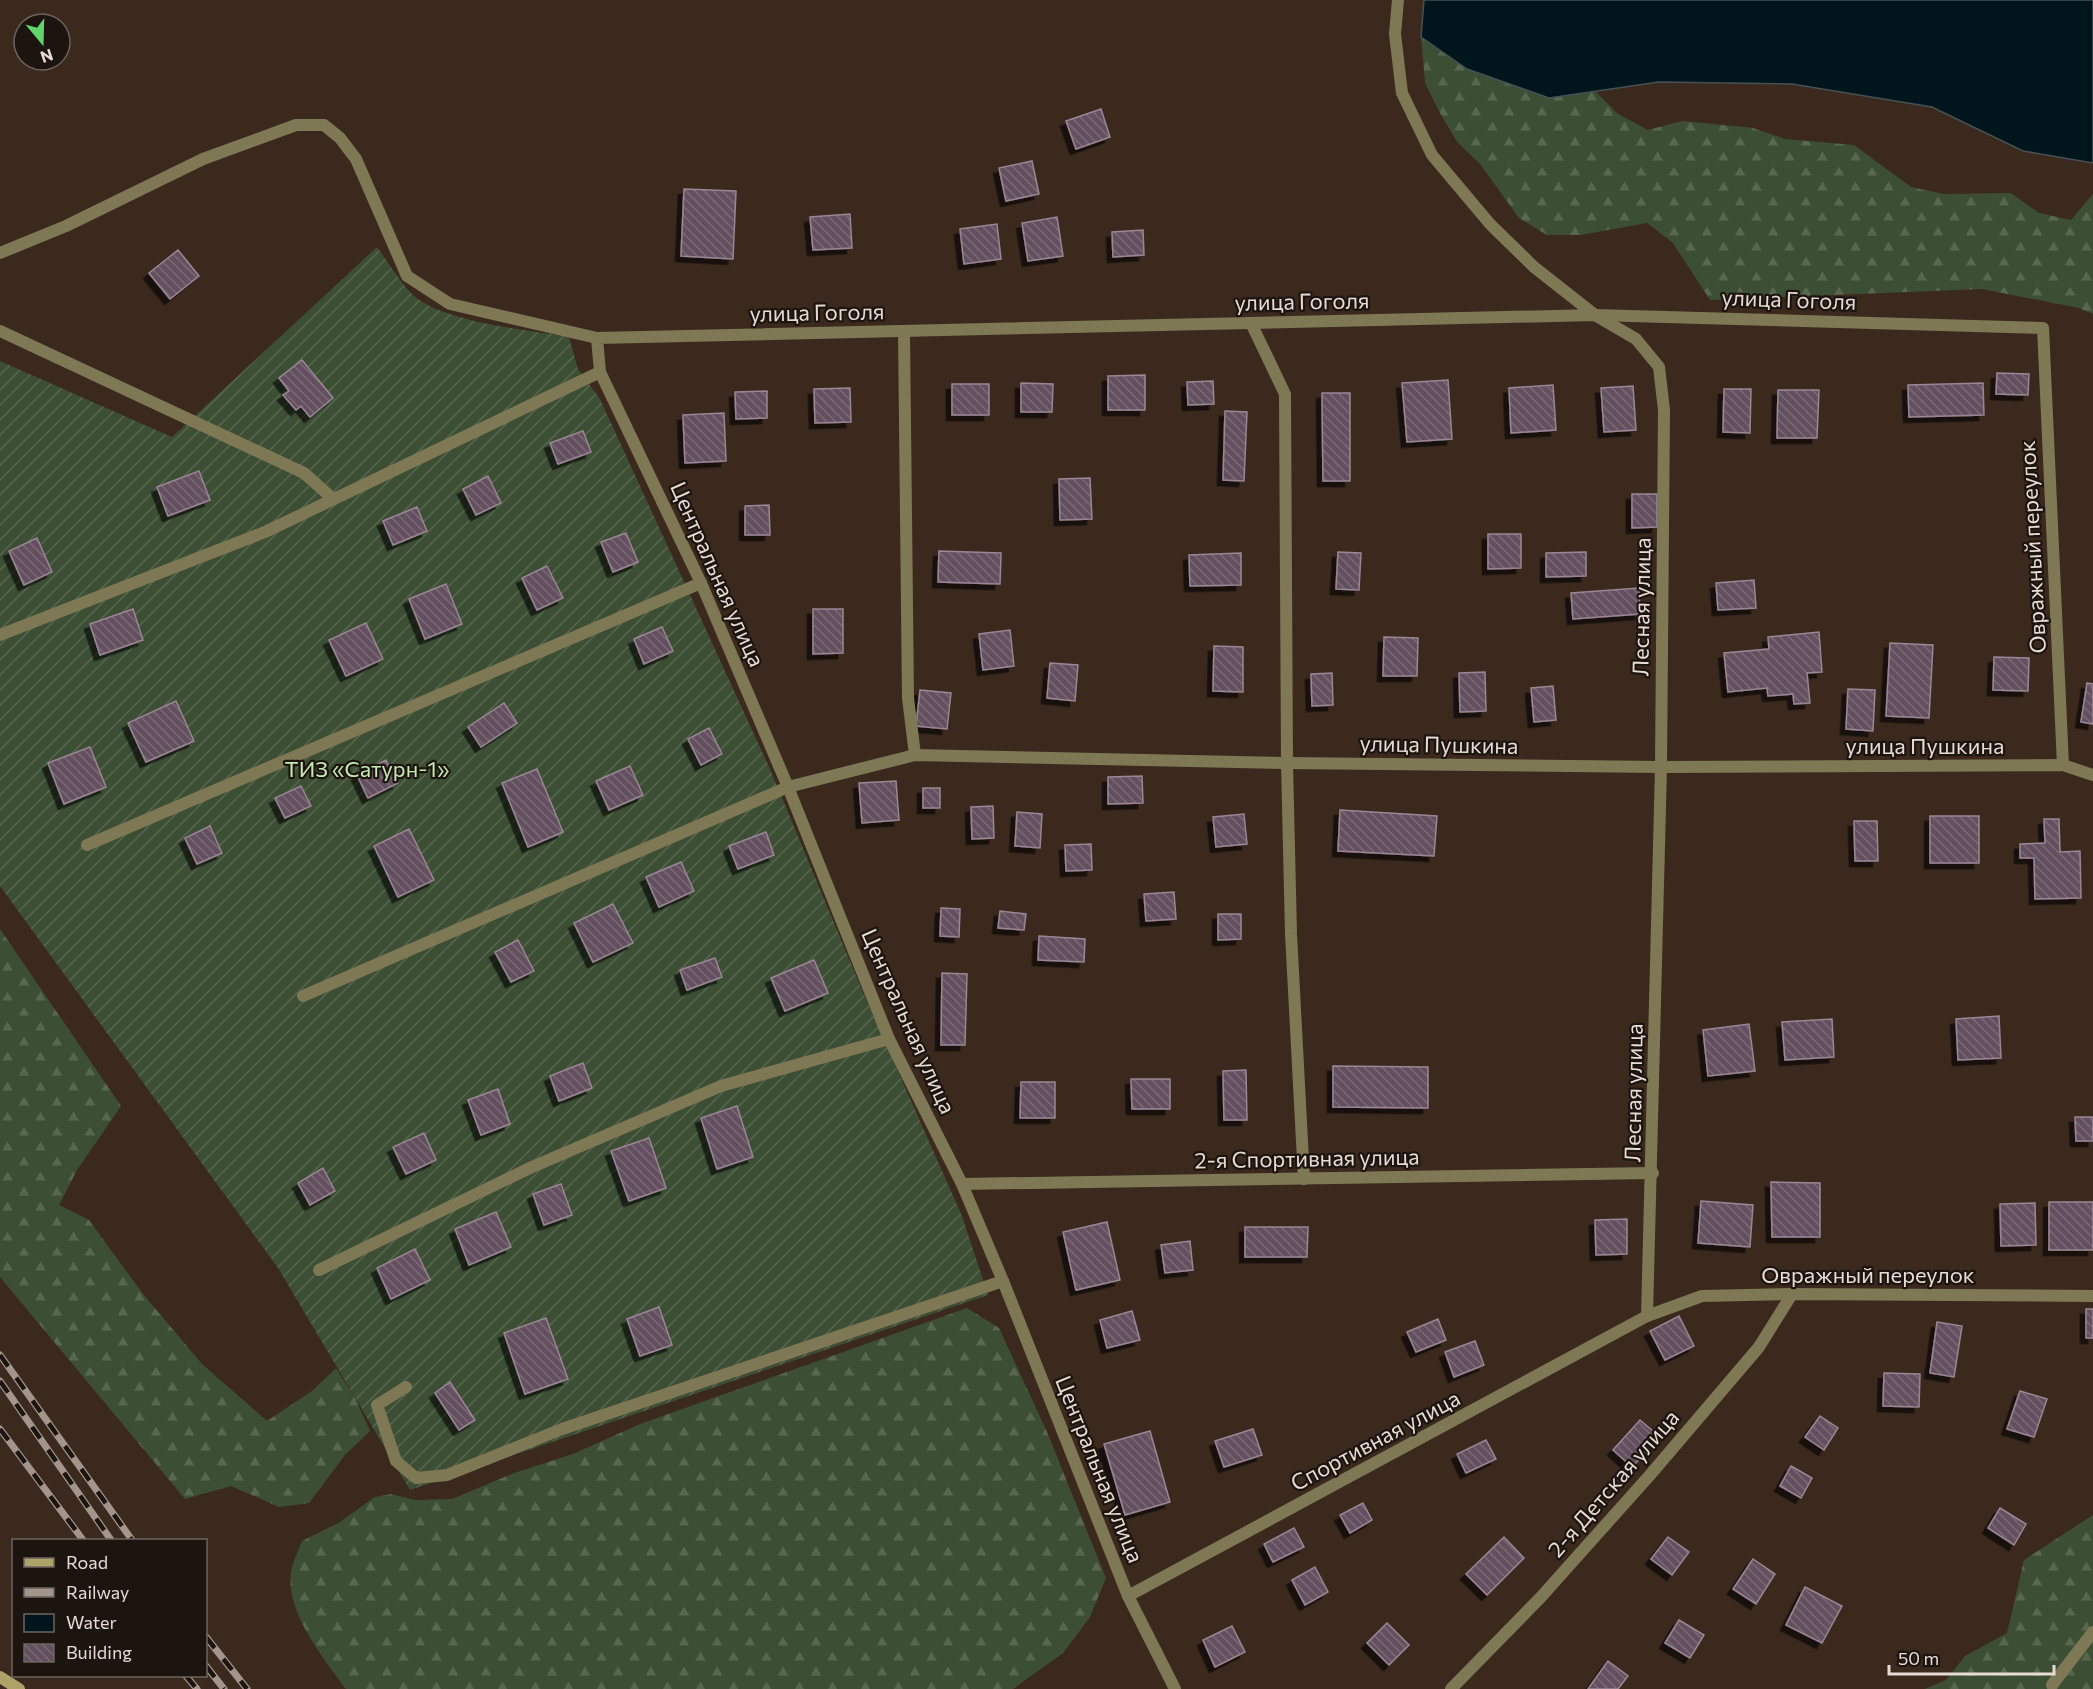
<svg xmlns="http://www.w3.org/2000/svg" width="2093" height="1689" font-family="Commissioner,sans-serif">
	<defs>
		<pattern id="forest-firs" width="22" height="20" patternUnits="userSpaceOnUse" patternTransform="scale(1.5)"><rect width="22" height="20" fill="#3c4e33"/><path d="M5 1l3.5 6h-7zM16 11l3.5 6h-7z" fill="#586750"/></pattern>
		<pattern id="garden-furrows" width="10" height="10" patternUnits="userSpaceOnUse" patternTransform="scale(1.5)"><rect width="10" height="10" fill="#3c4e33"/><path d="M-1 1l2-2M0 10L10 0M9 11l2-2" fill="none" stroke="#586750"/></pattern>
		<pattern id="building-back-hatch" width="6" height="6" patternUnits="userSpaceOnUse" patternTransform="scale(1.5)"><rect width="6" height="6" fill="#63505e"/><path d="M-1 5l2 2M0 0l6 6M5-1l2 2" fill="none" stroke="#796974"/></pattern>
		<filter id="shadow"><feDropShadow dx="-5.5" dy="5.5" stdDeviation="0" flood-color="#0009"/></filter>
	</defs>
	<rect width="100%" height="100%" fill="#3b291e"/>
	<g fill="url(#forest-firs)">
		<polygon points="1421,37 1468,69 1548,97 1594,90 1618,114 1648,130 1682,121 1753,128 1785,139 1854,145 1911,187 1944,194 2011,193 2039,213 2071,220 2093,194 2093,314 2079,308 1982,289 1710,300 1673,243 1647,223 1580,235 1547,235 1519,218 1480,164 1457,142 1440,113 1425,83"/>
		<polygon points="0,929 121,1106 77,1170 59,1205 89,1220 143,1294 202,1364 267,1421 312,1391 336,1368 355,1398 370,1431 345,1455 309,1503 279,1507 231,1486 185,1499 0,1277"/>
		<path d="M967,1308L999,1328L1047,1432L1106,1578L1090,1617L1063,1653L1013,1689H346C324,1660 285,1611 291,1572C293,1562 298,1551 302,1541L340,1522L375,1497L391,1494L415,1500L452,1499L514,1473L573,1454L640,1424Z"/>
		<polygon points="2093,1515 2093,1689 1925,1689 1946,1680 1965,1656 2007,1633 2024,1560"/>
	</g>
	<path fill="url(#garden-furrows)" d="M377,247C388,262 398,279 410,292C437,322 529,330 569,337L578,369L600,399L770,769L862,990L962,1216L988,1295L410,1490L278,1268L0,886V361L172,437Z"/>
	<polygon fill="#01161c" stroke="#465153" stroke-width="1.5" points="1424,0 2093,0 2093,163 2023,151 1932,107 1792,84 1659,82 1549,98 1467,69 1421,37"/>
	<g fill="url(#building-back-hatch)" stroke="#9a8695" stroke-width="1.5" filter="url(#shadow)">
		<polygon points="1101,109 1110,137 1076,149 1066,121"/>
		<polygon points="1032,161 1039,194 1006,201 999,168"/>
		<polygon points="684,189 736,191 733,259 681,256"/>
		<polygon points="850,214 852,248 813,250 810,217"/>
		<polygon points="1057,217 1063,256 1028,261 1022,223"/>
		<polygon points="997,224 1001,259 964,264 960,229"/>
		<polygon points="1143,230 1144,255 1113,257 1112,232"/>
		<polygon points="178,250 199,276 170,299 149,273"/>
		<polygon points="302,360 333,398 310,417 301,406 296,410 283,395 289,391 279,378"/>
		<polygon points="1997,373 2029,374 2028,395 1996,394"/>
		<polygon points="1145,375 1145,410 1108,410 1108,376"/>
		<polygon points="1448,380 1452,439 1407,442 1402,383"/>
		<polygon points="1213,381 1214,404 1188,405 1187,382"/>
		<polygon points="1021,383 1053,384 1052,412 1021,412"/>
		<polygon points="1983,383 1984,415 1909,417 1908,385"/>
		<rect x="952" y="384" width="37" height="31"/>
		<polygon points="1553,385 1556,430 1511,433 1509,388"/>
		<polygon points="1633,386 1636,430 1604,432 1601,388"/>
		<polygon points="850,388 851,422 815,423 814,389"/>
		<polygon points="1724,389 1751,389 1750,433 1723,432"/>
		<polygon points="1778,390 1819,390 1817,438 1777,438"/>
		<polygon points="767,391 767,418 736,419 735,392"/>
		<polygon points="1322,393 1350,393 1350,481 1323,481"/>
		<polygon points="1225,411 1247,412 1244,481 1223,480"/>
		<polygon points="724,413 726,461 685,463 683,415"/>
		<polygon points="583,431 591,452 558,464 550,443"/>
		<polygon points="199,471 210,500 168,516 157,487"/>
		<polygon points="488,476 501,503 476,515 463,489"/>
		<polygon points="1090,478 1092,519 1060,520 1059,479"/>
		<polygon points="1632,494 1657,494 1657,527 1632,528"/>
		<polygon points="769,505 770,535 745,535 745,506"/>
		<polygon points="417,507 427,531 393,545 383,521"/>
		<polygon points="626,533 638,562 613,572 601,542"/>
		<polygon points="1488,534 1521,534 1521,568 1488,569"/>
		<polygon points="37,538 52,572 24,585 9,551"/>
		<polygon points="939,551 1001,553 1000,584 938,582"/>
		<polygon points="1338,552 1361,553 1359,590 1336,589"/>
		<polygon points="1586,552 1586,576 1546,577 1546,553"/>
		<polygon points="1241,553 1241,585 1190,586 1189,555"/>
		<polygon points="547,566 563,598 537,610 522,578"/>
		<polygon points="1754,580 1756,608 1718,610 1716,583"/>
		<polygon points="446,584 462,624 425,639 409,599"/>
		<polygon points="1639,588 1640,614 1573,619 1571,593"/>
		<polygon points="133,609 143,640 100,655 90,624"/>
		<polygon points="813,609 843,609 843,653 813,654"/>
		<polygon points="366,623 383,659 346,676 329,640"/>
		<polygon points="662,627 673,651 644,664 634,639"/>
		<polygon points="1010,630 1014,666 983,670 979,634"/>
		<polygon points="1819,632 1822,672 1807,673 1810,703 1794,704 1793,694 1768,696 1767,688 1728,692 1724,653 1769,649 1768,637"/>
		<polygon points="1384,637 1418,638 1417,676 1383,676"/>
		<polygon points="1890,643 1933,645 1929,718 1886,716"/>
		<polygon points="1214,646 1243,647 1243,692 1213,691"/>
		<polygon points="1994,657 2029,658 2028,691 1993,690"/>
		<polygon points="1050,663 1078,665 1075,701 1047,698"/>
		<polygon points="1485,672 1486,711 1460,712 1459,673"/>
		<polygon points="1332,673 1333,705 1312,706 1311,674"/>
		<polygon points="2087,683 2093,684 2093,724 2081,722"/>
		<polygon points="1553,686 1556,720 1534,722 1531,688"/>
		<polygon points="1848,689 1875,690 1873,731 1846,729"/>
		<polygon points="920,690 951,693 947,729 916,726"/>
		<polygon points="176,701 194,741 146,762 128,723"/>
		<polygon points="504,703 517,723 481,747 468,727"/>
		<polygon points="709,728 722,754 701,765 688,739"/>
		<polygon points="90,747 106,787 64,804 48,763"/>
		<polygon points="386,760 398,783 368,798 357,775"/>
		<polygon points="630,766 643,795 609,810 596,781"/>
		<polygon points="537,769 563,832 528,847 502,783"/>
		<polygon points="1142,776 1143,803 1108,804 1108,777"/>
		<polygon points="896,781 899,820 862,823 859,783"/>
		<polygon points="301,786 311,806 285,818 275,798"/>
		<rect x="923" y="788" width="17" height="20"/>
		<polygon points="993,806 994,838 972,839 971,807"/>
		<polygon points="1340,810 1437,816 1434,856 1338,851"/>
		<polygon points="1017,812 1042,814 1040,848 1015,846"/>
		<polygon points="1244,814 1247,844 1216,847 1213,817"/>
		<rect x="1930" y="816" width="49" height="47"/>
		<polygon points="2044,819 2059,819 2060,852 2080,851 2081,898 2035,899 2034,858 2020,858 2020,844 2045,843"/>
		<polygon points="1854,821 1877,821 1878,861 1855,861"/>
		<polygon points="210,826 222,853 197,864 185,838"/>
		<polygon points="409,829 434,880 398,897 374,846"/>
		<polygon points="766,832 774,855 738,869 729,846"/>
		<polygon points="1091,844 1092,870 1066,871 1065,845"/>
		<polygon points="681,862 694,891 659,907 646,877"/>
		<polygon points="1174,892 1176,919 1146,921 1144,894"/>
		<polygon points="613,904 633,943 593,962 574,923"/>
		<polygon points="941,908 960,909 959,937 940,936"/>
		<polygon points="1000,911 1026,914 1024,930 998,928"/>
		<polygon points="1218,914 1241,914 1241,939 1218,940"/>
		<polygon points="1039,936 1085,939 1084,962 1038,960"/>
		<polygon points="518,940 534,971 511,982 495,952"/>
		<polygon points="715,958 722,977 687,990 680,970"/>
		<polygon points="814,960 828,993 785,1011 771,978"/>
		<polygon points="942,973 967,974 965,1045 941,1045"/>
		<polygon points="1999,1016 2001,1058 1958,1060 1956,1019"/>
		<polygon points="1832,1019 1834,1057 1785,1060 1782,1022"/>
		<polygon points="1749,1024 1755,1071 1708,1076 1703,1030"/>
		<polygon points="583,1063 592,1088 559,1101 550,1076"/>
		<polygon points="1333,1066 1428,1067 1428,1108 1333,1107"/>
		<polygon points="1246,1070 1247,1120 1224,1120 1223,1071"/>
		<polygon points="1131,1079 1170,1079 1170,1109 1132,1109"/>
		<polygon points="1021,1082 1055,1082 1055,1118 1020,1118"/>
		<polygon points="498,1089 510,1124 481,1135 468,1100"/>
		<polygon points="737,1106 753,1157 717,1169 701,1118"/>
		<polygon points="2075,1117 2093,1117 2093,1141 2076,1141"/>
		<polygon points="424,1133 436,1160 406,1174 393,1147"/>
		<polygon points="649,1138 666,1188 629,1201 611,1151"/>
		<polygon points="323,1168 335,1191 310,1205 298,1183"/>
		<polygon points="1771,1182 1820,1183 1820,1237 1772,1237"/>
		<polygon points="561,1184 572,1215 544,1225 533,1194"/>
		<polygon points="1701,1201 1753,1205 1750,1247 1698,1243"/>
		<rect x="2049" y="1202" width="44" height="48"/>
		<polygon points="2035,1203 2036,1245 2001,1246 2000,1204"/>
		<polygon points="496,1212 511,1247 469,1265 455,1229"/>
		<polygon points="1627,1219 1627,1254 1596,1255 1595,1220"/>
		<polygon points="1107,1222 1120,1280 1076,1290 1063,1232"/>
		<polygon points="1245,1227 1308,1227 1307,1257 1245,1257"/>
		<polygon points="1190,1241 1193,1270 1165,1273 1161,1245"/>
		<polygon points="415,1249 430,1280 391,1299 377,1268"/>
		<polygon points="659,1307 672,1345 640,1356 627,1319"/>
		<rect x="2086" y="1309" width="7" height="29"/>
		<polygon points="1132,1311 1140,1340 1107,1348 1100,1320"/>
		<polygon points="1679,1316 1694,1346 1665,1360 1650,1331"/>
		<polygon points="546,1318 568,1379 525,1394 504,1333"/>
		<polygon points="1438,1319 1446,1340 1416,1352 1407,1332"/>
		<polygon points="1937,1322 1962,1326 1954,1377 1930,1373"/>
		<polygon points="1475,1341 1484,1365 1454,1377 1445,1352"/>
		<polygon points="1884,1373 1920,1374 1919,1407 1883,1406"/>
		<polygon points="450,1382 475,1420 459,1430 435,1393"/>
		<polygon points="2020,1391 2047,1399 2034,1437 2007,1429"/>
		<polygon points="1820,1416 1838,1428 1824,1450 1805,1437"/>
		<polygon points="1640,1420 1660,1437 1632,1467 1613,1450"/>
		<polygon points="1253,1429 1262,1455 1224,1467 1215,1441"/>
		<polygon points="1150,1431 1170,1502 1125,1515 1104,1444"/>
		<polygon points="1486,1440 1496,1459 1466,1473 1457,1454"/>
		<polygon points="1791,1466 1812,1478 1801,1498 1780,1486"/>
		<polygon points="1363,1503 1372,1520 1350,1533 1340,1515"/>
		<polygon points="2000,1508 2026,1524 2014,1545 1988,1528"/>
		<polygon points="1294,1528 1304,1547 1273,1562 1264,1544"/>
		<polygon points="1504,1537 1524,1558 1487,1595 1466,1574"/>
		<polygon points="1668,1537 1689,1552 1672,1575 1651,1559"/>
		<polygon points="1753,1559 1775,1574 1756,1604 1733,1589"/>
		<polygon points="1315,1567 1328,1592 1305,1605 1292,1580"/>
		<polygon points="1805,1587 1842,1606 1822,1643 1786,1625"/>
		<polygon points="1679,1620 1704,1635 1690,1658 1665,1643"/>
		<polygon points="1387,1623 1409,1645 1389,1665 1367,1643"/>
		<polygon points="1232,1626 1245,1652 1215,1667 1203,1640"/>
		<polygon points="1608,1661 1628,1676 1618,1689 1588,1689"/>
	</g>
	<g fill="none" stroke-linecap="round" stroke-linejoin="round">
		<g stroke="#7f7855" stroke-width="12">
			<polyline points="0,253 66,226 203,159 296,125 324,125 340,138 356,159 407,276 450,304 597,338"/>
			<polyline points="1251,323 1285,394 1287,763 1291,934 1304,1179"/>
			<polyline points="0,331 304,473 333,499"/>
			<polyline points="904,331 908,698 915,755"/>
			<polyline points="406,1387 377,1405 396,1461 416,1478 447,1475 562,1429 1003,1281"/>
		</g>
		<g stroke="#7f7855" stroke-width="12">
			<polyline points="0,635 265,532 600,372"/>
			<polyline points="87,845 701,583"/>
			<polyline points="303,996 788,787 915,755 1287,763 1661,767 2063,765 2093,775"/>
			<polyline points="962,1184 1653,1173"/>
			<polyline points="319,1270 532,1167 721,1086 889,1039"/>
			<polyline points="1647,1316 1702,1296 1792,1294 2093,1296"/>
			<polyline points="1128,1596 1647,1316 1661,767 1664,410 1659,367 1636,339 1595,315 1534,267 1490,224 1432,155 1402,93 1395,34 1398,0"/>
			<polyline points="2052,1685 2093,1632"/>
			<polyline points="1175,1689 1128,1596 1003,1281 962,1184 889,1039 788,787 701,583 600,372 597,338 1595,315 2043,328 2063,765"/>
			<polyline points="1451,1689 1541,1597 1650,1475 1759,1347 1792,1294"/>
		</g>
		<polyline stroke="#aea269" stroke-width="12" points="0,1677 19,1689"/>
		<g stroke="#a3958c" stroke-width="7">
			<g id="rail">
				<polyline points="0,1355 132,1540"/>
				<polyline points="0,1381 111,1540"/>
				<polyline points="0,1429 83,1540"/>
				<polyline points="206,1637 247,1689"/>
				<polyline points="206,1666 224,1689"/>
				<polyline points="186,1676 197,1689"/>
			</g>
		</g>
		<use href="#rail" stroke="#1c140f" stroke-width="4.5" stroke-dasharray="14" stroke-linecap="butt"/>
	</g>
	<g text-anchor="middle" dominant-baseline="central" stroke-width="4.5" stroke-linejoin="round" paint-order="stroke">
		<g font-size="22" fill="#e7dbd3" stroke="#1c140f">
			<text transform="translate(1789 299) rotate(2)">улица Гоголя</text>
			<text transform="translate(1302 301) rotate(-1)">улица Гоголя</text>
			<text transform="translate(817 312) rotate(-1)">улица Гоголя</text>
			<text transform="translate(2032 547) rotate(-93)">Овражный переулок</text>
			<text transform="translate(718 574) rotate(66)">Центральная улица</text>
			<text transform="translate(1641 607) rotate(-89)">Лесная улица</text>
			<text transform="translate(1439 744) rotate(1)">улица Пушкина</text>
			<text x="1925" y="745">улица Пушкина</text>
			<text transform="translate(909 1021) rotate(66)">Центральная улица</text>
			<text transform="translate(1633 1093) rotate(-89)">Лесная улица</text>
			<text transform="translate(1307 1158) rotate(-1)">2-я Спортивная улица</text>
			<text x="1868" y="1274">Овражный переулок</text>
			<text transform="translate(1375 1440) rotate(-28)">Спортивная улица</text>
			<text transform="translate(1100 1469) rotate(68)">Центральная улица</text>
			<text transform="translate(1613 1483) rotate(-49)">2-я Детская улица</text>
		</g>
		<g font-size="22" fill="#c4e9b2" stroke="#1c140f">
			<text x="367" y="768">ТИЗ «Сатурн-1»</text>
		</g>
	</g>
	<rect x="12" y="1539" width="195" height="138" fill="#1c140f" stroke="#6d645d" stroke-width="1.5"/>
	<rect x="24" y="1558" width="30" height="9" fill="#aea269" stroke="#6d645d" stroke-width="1.5"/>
	<text x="66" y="1569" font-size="18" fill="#e7dbd3">Road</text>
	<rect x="24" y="1588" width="30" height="9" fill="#a3958c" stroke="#6d645d" stroke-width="1.5"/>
	<text x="66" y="1599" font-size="18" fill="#e7dbd3">Railway</text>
	<rect x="24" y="1614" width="30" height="18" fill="#01161c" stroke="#6d645d" stroke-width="1.5"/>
	<text x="66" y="1629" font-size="18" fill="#e7dbd3">Water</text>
	<rect x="24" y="1644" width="30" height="18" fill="url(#building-back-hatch)" stroke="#6d645d" stroke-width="1.5"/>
	<text x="66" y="1659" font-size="18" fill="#e7dbd3">Building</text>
	<g transform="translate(42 42) rotate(161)"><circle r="28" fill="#1c140f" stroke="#6d645d" stroke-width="1.5"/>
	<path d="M0-4.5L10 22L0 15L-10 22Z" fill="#61d46a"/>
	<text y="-9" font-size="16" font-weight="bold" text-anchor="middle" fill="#e7dbd3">N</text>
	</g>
	<path d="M1889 1665v9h165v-9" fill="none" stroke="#e7dbd3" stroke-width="3"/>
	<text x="1898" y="1665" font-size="18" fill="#e7dbd3" stroke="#1c140f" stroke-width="4.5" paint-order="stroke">50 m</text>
</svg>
